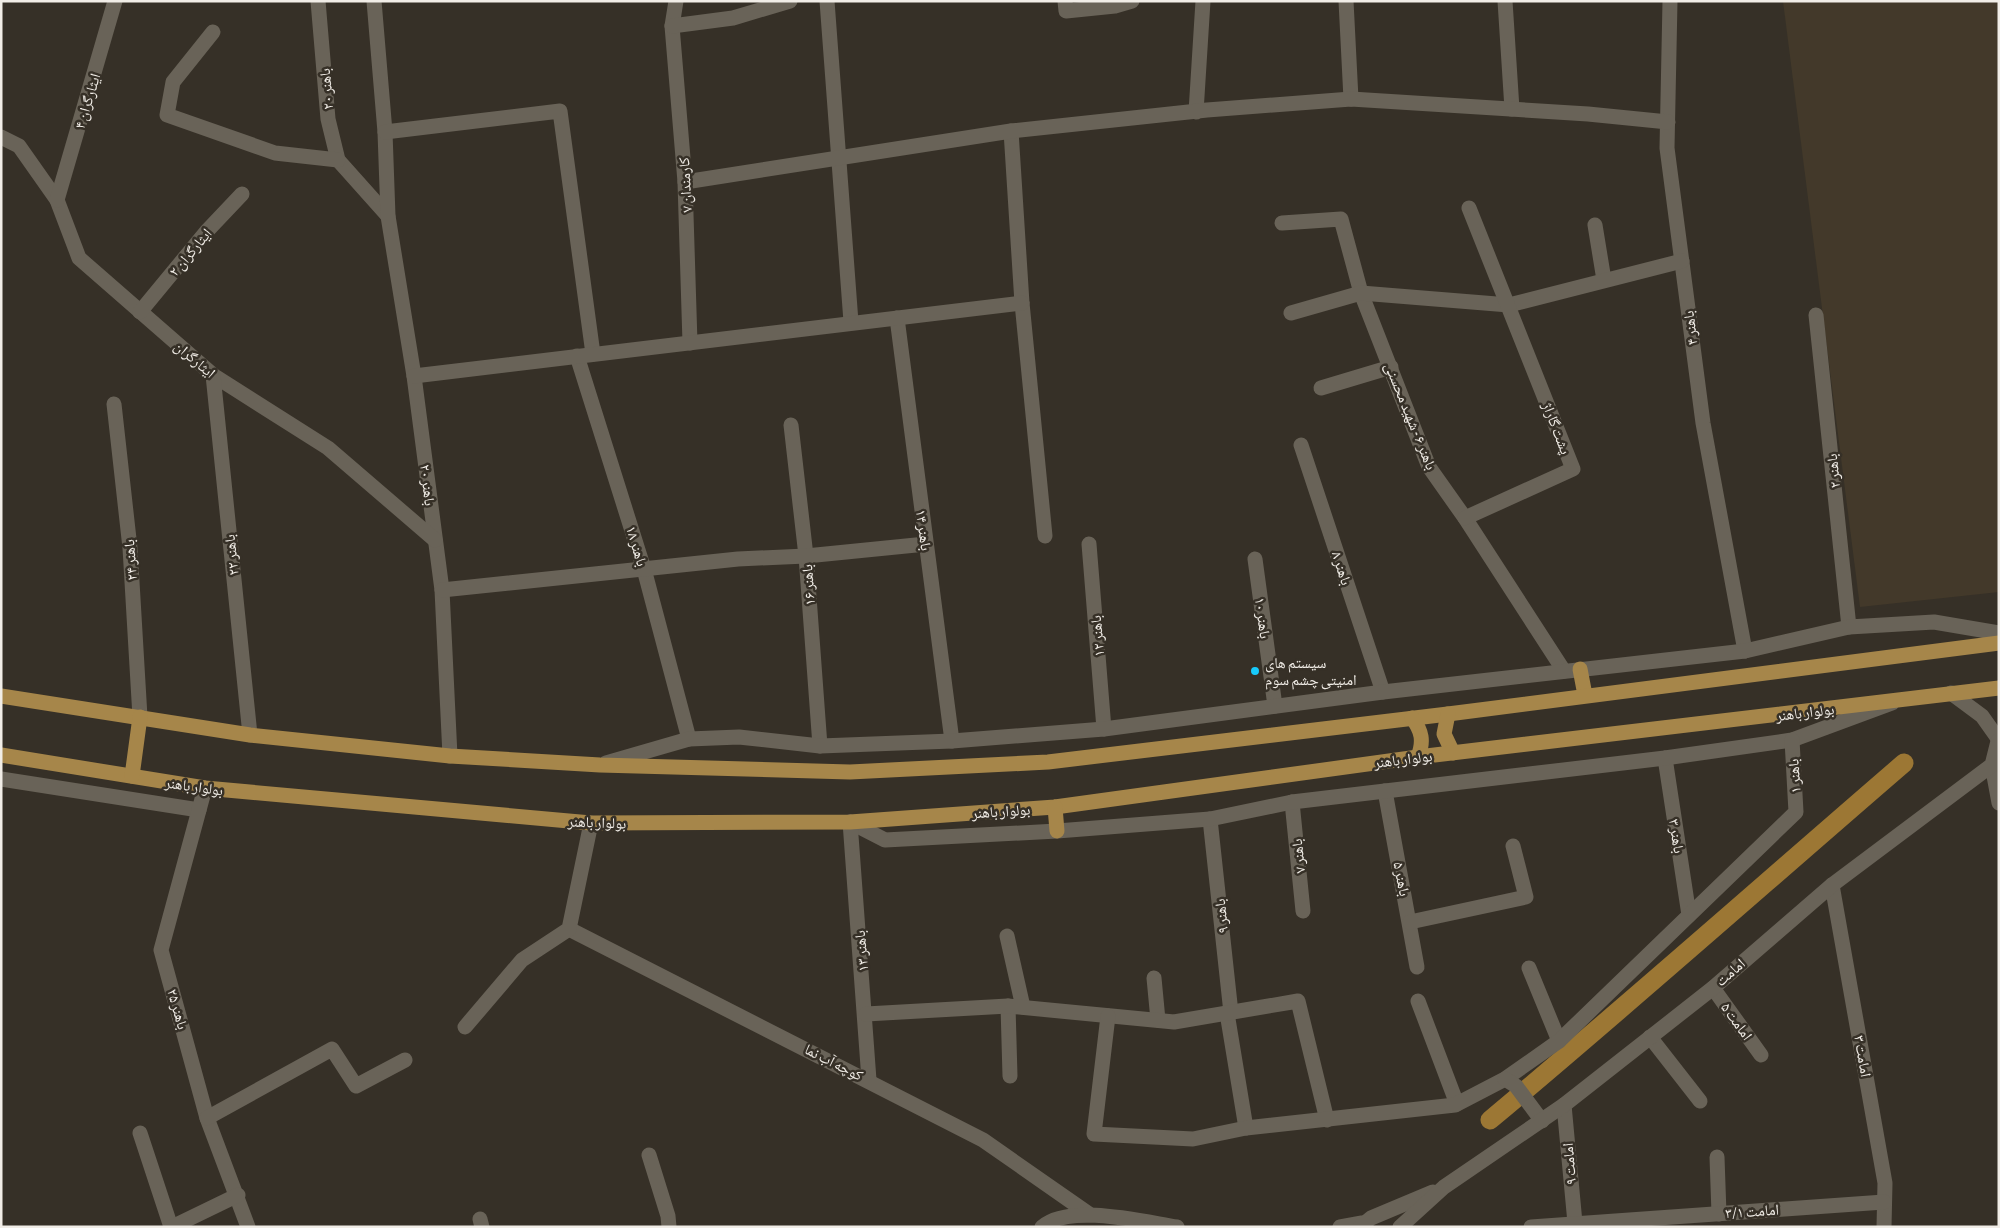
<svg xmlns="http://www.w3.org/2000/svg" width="2000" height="1228" font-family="'Asap Condensed','Noto Naskh Arabic',sans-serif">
	<rect width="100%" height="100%" fill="#363027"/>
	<polygon fill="#43392a" points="1783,1 1999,1 1999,592 1860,607"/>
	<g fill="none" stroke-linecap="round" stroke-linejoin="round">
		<path stroke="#9c7734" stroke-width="19" d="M1490,1120C1630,1003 1766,882 1904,763"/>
		<g stroke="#696358" stroke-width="15">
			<polyline points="318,1 328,119 338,160 388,216"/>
			<polyline points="374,1 385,132 388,216 414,376 442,590 450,756"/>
			<polyline points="676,1 672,26 685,182 690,343"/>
			<polyline points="827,1 851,322"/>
			<polyline points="1065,1 1066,11 1115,6 1132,1"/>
			<polyline points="1346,1 1351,99"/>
			<polyline points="1505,1 1512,109"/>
			<polyline points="1670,1 1667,148 1703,423 1745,651"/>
			<polyline points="672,26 733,18 790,1"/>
			<polyline points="213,32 173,82 167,115 275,153 338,160"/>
			<polyline points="1196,112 1203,1"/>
			<polyline points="1011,131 1022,303 1045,536"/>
			<polyline points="385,132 560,111 593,354"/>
			<polyline points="1,137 19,146 57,200 79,258 213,375 328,448 435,540"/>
			<polyline points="685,182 1011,131 1207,110 1351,99 1588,114 1668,122"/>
			<polyline points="57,200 115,1"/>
			<polyline points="1282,223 1341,219 1361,293 1429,467 1465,518 1564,671"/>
			<polyline points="1595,225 1604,280"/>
			<polyline points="140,312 206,232 242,194"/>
			<polyline points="1291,313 1361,293 1509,305 1682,261"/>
			<polyline points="1816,315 1849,627"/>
			<polyline points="897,318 952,741"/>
			<polyline points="577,356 644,569 689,739"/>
			<polyline points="213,375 250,735"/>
			<polyline points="414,376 1022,303"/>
			<polyline points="1321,388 1391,367"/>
			<polyline points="114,404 130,548 140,717"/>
			<polyline points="791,425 806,556 820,746"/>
			<polyline points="1301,445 1383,692"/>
			<polyline points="1465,518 1573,469 1469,208"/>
			<polyline points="1089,544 1104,729"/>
			<polyline points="1255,559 1275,706"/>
			<polyline points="442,590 738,559 806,556 926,544"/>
			<polyline points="1951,693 1982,716 1999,740"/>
			<polyline points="1665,758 1689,915"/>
			<polyline points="1999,761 1992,765 1999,803"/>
			<polyline points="606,763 689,739 739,737 820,746 952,741 1104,729 1383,692 1745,651 1849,627 1934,622 1999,633"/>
			<polyline points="1,779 199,810"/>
			<polyline points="205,788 161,950 207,1118 248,1227"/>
			<polyline points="1385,791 1417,967"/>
			<polyline points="1292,802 1303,911"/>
			<polyline points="1210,819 1231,1013"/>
			<polyline points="850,822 885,840 1057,831 1210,819 1292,802 1665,758 1792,740 1892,703"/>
			<polyline points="850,822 869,1080"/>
			<polyline points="1832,885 1885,1183 1884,1227"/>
			<polyline points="1410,922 1526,897 1513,846"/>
			<polyline points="569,929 983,1140 1089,1214"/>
			<polyline points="1007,936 1023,1007"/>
			<polyline points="1529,968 1559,1041"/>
			<polyline points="1154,978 1158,1020"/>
			<polyline points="1713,988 1761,1055"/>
			<polyline points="1418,1001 1457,1104"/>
			<polyline points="1008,1006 1010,1076"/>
			<polyline points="1227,1013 1246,1128"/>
			<polyline points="866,1014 1008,1006 1174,1022 1298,1001 1327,1120"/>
			<polyline points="1108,1016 1094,1134 1193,1139 1246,1128 1455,1105 1505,1079 1559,1041 1796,812 1792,740"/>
			<polyline points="465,1027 522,960 569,929 591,823"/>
			<polyline points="1650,1037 1700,1101"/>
			<polyline points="1505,1079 1516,1086 1542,1121"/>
			<polyline points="1564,1105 1575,1223"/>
			<polyline points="207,1118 332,1049 356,1086 405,1060"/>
			<polyline points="140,1133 171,1227"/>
			<polyline points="649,1155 668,1216 669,1227"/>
			<polyline points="1717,1157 1719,1214"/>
			<polyline points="480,1219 482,1227"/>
			<polyline points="172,1227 238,1195"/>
			<path d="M1042,1227C1069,1203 1144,1222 1177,1227"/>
			<polyline points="1340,1227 1362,1223"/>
			<polyline points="1360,1227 1371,1218 1433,1192"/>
			<polyline points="1400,1227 1444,1187 1564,1105 1713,988 1832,885 1992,765 1998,741"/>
			<polyline points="1531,1227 1884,1202"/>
		</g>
		<g stroke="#a6864a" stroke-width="15">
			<polyline points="1580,669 1585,695"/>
			<polyline points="1,696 250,735 450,756 600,765 850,772 1048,762 1448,714 1999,643"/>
			<polyline points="1448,714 1444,734 1453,753"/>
			<path d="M1412,718C1422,731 1424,741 1418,757"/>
			<polyline points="1,755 205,788 591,823 850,822 1055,807 1418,757 1999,688"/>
			<polyline points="132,776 140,717"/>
			<polyline points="1055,807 1057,831"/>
		</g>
	</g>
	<circle fill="#17cafb" stroke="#363027" stroke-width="2" cx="1255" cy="671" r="5"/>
	<g text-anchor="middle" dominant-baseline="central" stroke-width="5" stroke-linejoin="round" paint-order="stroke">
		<g font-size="15" fill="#f1ede7" stroke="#363027">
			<text transform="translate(326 89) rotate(-95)">باهنر ۲۰</text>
			<text transform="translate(87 101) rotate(-73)">ایثارگران ۴</text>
			<text transform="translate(685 185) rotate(-93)">کارمندان ۷</text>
			<text transform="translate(190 252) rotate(-50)">ایثارگران ۲</text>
			<text transform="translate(1690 328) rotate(-97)">باهنر ۴</text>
			<text transform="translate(195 359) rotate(40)">ایثارگران</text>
			<text transform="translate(1411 416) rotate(68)">باهنر ۶ - شهید محسنی</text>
			<text transform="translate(1557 428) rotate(69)">پشت گاراژ</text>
			<text transform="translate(1833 471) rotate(-96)">باهنر ۲</text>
			<text transform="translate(428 485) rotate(83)">باهنر ۲۰</text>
			<text transform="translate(924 530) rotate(82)">باهنر ۱۴</text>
			<text transform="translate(637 546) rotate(73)">باهنر ۱۸</text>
			<text transform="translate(231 555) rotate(-96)">باهنر ۲۲</text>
			<text transform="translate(130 560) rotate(-94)">باهنر ۲۴</text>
			<text transform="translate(1342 568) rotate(72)">باهنر ۸</text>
			<text transform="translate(808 585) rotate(-94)">باهنر ۱۶</text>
			<text transform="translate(1263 618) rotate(82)">باهنر ۱۰</text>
			<text transform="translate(1097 636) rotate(-95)">باهنر ۱۲</text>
			<text transform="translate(1805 712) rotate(-7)">بولوار باهنر</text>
			<text transform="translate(1403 759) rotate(-7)">بولوار باهنر</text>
			<text transform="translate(1794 776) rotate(-94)">باهنر ۱</text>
			<text transform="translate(194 786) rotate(8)">بولوار باهنر</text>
			<text transform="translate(1001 811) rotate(-4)">بولوار باهنر</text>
			<text transform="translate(597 822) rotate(2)">بولوار باهنر</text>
			<text transform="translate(1677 836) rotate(81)">باهنر ۳</text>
			<text transform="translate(1298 856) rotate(-96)">باهنر ۷</text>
			<text transform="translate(1402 879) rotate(79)">باهنر ۵</text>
			<text transform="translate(1221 916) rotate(-96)">باهنر ۹</text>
			<text transform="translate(861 951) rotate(-95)">باهنر ۱۳</text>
			<text transform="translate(1730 972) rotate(-41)">امامت</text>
			<text transform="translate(178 1009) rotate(74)">باهنر ۲۵</text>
			<text transform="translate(1737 1021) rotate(54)">امامت ۵</text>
			<text transform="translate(1863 1056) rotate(80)">امامت ۳</text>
			<text transform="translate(834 1062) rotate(27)">کوچه آب نما</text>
			<text transform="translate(1569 1164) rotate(-95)">امامت ۹</text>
			<text transform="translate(1752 1211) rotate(-4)">امامت ۳/۱</text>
		</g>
		<g font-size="15" fill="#f1ede7" stroke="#363027" text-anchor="start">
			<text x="1265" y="662">سیستم های<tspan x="1265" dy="17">امنیتی چشم سوم</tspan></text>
		</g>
	</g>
	<rect width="2000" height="1228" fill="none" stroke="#f1ede7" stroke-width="5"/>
</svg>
